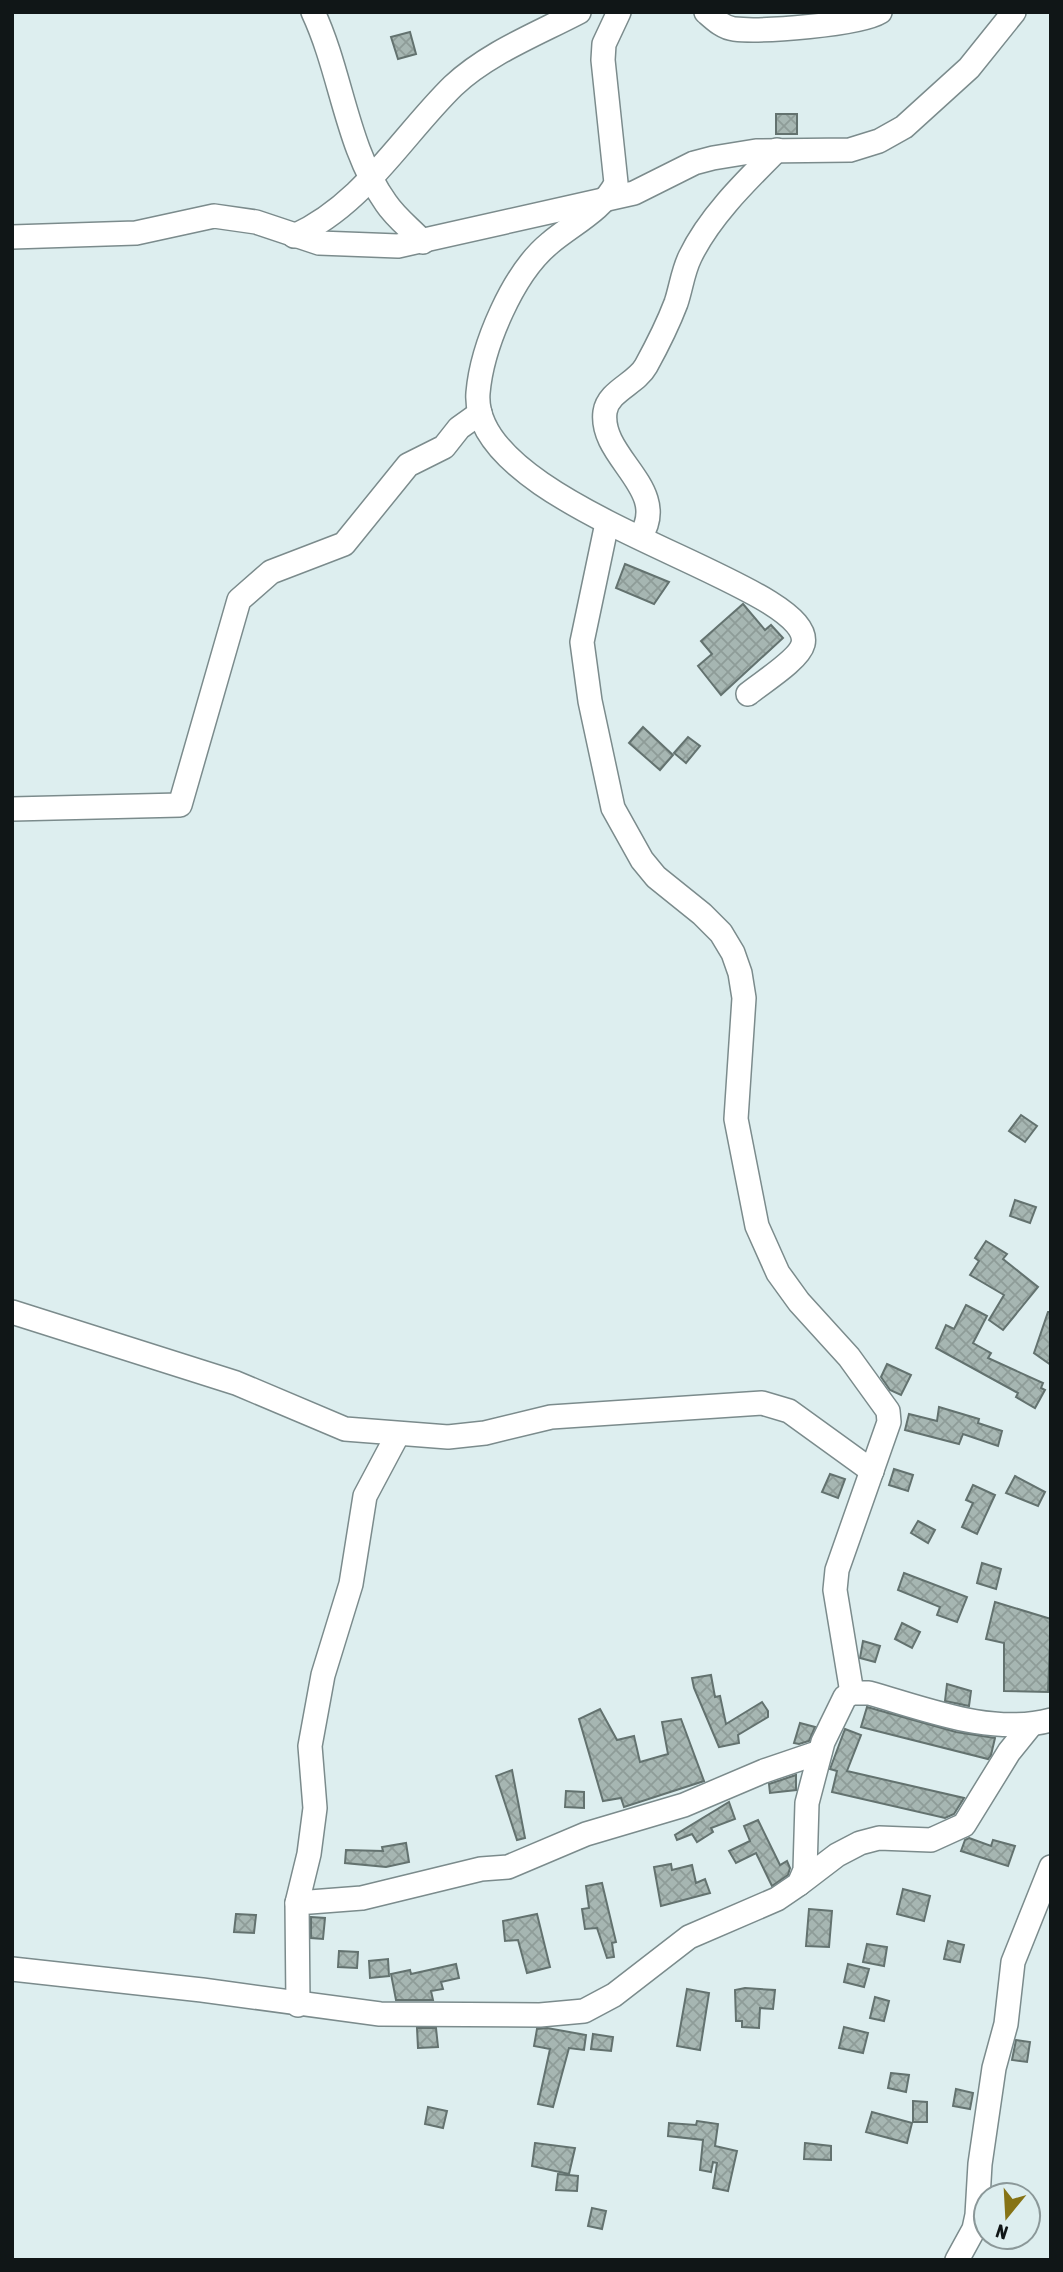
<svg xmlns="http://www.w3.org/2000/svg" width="1063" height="2272" font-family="'Asap Condensed',sans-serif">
	<defs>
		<pattern id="building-cross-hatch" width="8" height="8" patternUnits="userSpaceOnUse" patternTransform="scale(1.75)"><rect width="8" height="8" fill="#a6b6b2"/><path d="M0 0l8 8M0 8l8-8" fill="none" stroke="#8e9c98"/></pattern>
	</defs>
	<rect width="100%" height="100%" fill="#ddeeef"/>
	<g fill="url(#building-cross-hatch)" stroke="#63726f" stroke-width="2">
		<polygon points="410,32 416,54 398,59 391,37"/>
		<rect x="776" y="114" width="21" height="20"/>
		<polygon points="625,564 669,582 654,604 616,588"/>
		<polygon points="743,604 765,630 771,625 783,638 721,695 698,666 712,654 701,641"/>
		<polygon points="643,727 673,755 660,770 629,743"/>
		<polygon points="688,737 700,746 686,763 674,753"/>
		<polygon points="1021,1115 1037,1126 1025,1142 1009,1131"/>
		<polygon points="1015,1200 1036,1207 1030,1223 1010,1216"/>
		<polygon points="986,1241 1007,1254 1003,1259 1038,1287 1003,1330 989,1320 1004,1295 970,1275 979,1261 975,1258"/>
		<polygon points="966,1305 987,1316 973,1343 991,1353 988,1358 1043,1383 1041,1388 1045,1390 1035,1408 1016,1397 1018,1393 936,1348 946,1325 954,1329"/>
		<polygon points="1048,1312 1051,1312 1051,1365 1034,1353"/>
		<polygon points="887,1364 911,1375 901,1395 890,1390 881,1377"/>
		<polygon points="939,1407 979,1419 978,1423 1002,1431 998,1446 963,1434 959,1444 905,1430 909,1414 937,1421"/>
		<polygon points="894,1469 913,1475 908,1491 889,1485"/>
		<polygon points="830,1474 845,1479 838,1498 822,1492"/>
		<polygon points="1015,1476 1045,1492 1038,1506 1006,1493"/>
		<polygon points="973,1485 995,1495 977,1534 962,1527 973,1503 966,1500"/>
		<polygon points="918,1521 935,1530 928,1543 911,1533"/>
		<polygon points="982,1563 1001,1569 996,1589 977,1583"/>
		<polygon points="904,1573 967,1597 957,1622 937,1615 940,1607 898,1590"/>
		<polygon points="995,1602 1051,1619 1048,1692 1004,1691 1004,1643 986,1639"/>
		<polygon points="902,1623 920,1632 912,1648 895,1639"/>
		<polygon points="863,1641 880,1646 875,1662 860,1658"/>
		<polygon points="711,1675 715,1697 720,1696 726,1724 762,1702 768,1711 768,1717 738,1735 739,1743 719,1747 694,1688 692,1678"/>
		<polygon points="947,1684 971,1691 969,1706 945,1701"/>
		<polygon points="867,1707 956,1732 995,1738 991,1755 988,1759 861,1727"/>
		<polygon points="600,1709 617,1740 634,1736 640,1762 668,1754 662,1722 681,1719 704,1781 624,1807 621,1798 603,1801 579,1719"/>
		<polygon points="800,1723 815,1727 809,1741 799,1744 794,1743"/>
		<polygon points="845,1729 861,1735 847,1771 964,1798 954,1814 945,1818 832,1792 837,1771 830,1769"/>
		<polygon points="512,1770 525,1838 517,1840 496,1776"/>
		<polygon points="796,1775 796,1790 770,1793 769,1784"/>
		<polygon points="566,1791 584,1792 584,1808 565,1807"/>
		<polygon points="729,1802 735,1819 711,1828 713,1832 697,1842 692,1834 677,1840 675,1835"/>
		<polygon points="758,1820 780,1865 787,1861 790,1868 788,1875 772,1886 756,1853 736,1863 729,1851 750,1841 744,1826"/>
		<polygon points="969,1838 991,1846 993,1840 1015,1846 1008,1866 961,1851 965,1840"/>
		<polygon points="406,1843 409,1862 386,1867 345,1863 346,1850 383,1851 382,1847"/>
		<polygon points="671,1864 672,1870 692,1865 696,1883 705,1879 710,1893 661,1906 654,1867"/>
		<polygon points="602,1883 616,1942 612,1943 614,1957 607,1958 597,1928 585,1929 582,1909 589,1908 586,1886"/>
		<polygon points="903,1889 930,1896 924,1921 897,1914"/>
		<polygon points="809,1909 832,1911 829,1947 806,1946"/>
		<polygon points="236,1914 256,1915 254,1933 234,1932"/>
		<polygon points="537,1914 550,1967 527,1973 518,1940 505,1941 503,1921"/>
		<polygon points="311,1917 325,1918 323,1939 311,1938"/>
		<polygon points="948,1941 964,1945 960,1962 944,1959"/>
		<polygon points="867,1944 887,1947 884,1966 863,1962"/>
		<polygon points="339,1951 358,1952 357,1968 338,1967"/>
		<polygon points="388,1959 389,1976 370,1978 369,1961"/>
		<polygon points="456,1964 459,1978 441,1982 443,1989 431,1991 433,2000 396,2000 391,1974 410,1970 411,1974"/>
		<polygon points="848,1964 869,1969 864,1987 844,1982"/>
		<polygon points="745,1988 775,1990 773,2009 760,2008 759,2028 742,2027 742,2021 736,2021 735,1990"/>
		<polygon points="687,1989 709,1993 700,2050 677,2046"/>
		<polygon points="875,1997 889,2001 884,2021 870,2018"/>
		<polygon points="844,2027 868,2033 863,2053 839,2048"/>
		<polygon points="417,2028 436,2028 438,2047 418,2048"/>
		<polygon points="547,2028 586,2035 584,2050 569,2048 553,2107 538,2104 550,2049 534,2046 537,2029"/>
		<polygon points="593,2034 613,2037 611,2051 591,2049"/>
		<polygon points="1016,2040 1030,2042 1027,2062 1012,2060"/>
		<polygon points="891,2073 909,2075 906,2092 888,2088"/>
		<polygon points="956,2089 973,2093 970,2109 953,2106"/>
		<polygon points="913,2101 927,2102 927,2122 913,2122"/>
		<polygon points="428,2107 447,2111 443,2128 425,2124"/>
		<polygon points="872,2112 912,2123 907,2143 866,2132"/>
		<polygon points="697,2121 718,2124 715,2146 737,2151 728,2191 713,2188 717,2163 713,2162 711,2172 700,2170 703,2140 668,2136 669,2123 696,2125"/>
		<polygon points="535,2143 575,2148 569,2174 532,2166"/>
		<polygon points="805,2143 831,2146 831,2160 804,2159"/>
		<polygon points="558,2174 578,2176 577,2191 556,2190"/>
		<polygon points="592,2208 606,2211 602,2229 588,2226"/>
	</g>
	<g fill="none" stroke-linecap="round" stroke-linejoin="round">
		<g stroke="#7b8b8c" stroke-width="26">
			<g id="minor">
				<path d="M313,12C342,74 346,147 386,203C396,218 411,229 423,242"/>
				<path d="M619,12L604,44L603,60L616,183C604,209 571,225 550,243C513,273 482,346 478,393C469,511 818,582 803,644C799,660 761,683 748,694"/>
				<path d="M706,12C714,19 723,28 734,29C761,32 859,25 880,12"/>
				<path d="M294,236C363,205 401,137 453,86C488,53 537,34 579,12"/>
				<polyline points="12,237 136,233 214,216 256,222 319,243 398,246 634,193 694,163 713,158 756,151 850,150 879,141 904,127 969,68 1014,12"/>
				<polyline points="607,523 582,642 590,701 613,808 642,860 656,877 702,914 721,933 733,953 740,973 744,998 736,1119 757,1226 778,1273 799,1302 849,1357 888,1411 889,1422 837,1570 835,1590 852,1693"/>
				<path d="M640,537C672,489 599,458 605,412C608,391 636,384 646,366C657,346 668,324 676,303C681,288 683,271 690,257C709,217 746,181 777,150"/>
				<polyline points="12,809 180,805 239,600 271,572 344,544 408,465 444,447 459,428 480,413"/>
				<polyline points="12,1312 236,1383 345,1429 448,1437 485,1433 551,1417 762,1403 789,1411 872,1471"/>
				<polyline points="799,1884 837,1855 860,1843 879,1838 931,1840 964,1825 1009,1752 1030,1726"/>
				<polyline points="297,1903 309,1854 315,1808 310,1746 323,1675 351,1584 365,1496 398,1434"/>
				<path d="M12,1969L202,1990L380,2014L540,2015L584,2011L614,1995L689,1937L777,1899L799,1884L805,1870L807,1803L823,1742L845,1697L852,1693H869C926,1709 992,1736 1051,1720"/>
				<polyline points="298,2005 297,1903 362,1898 481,1869 508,1867 586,1834 684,1805 764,1771 820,1752"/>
				<polyline points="957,2260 974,2229 977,2215 980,2164 994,2068 1006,2024 1013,1962 1051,1867"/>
			</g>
		</g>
		<use href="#minor" stroke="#fff" stroke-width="23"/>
	</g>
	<rect width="1063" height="2272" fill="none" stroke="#101617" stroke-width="28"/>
	<g transform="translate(1007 2216) rotate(198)"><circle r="33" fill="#ddeeef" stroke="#8b9899" stroke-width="2"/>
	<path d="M0-5L12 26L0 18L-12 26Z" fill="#867315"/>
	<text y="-10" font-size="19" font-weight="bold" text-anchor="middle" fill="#101617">N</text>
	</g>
</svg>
